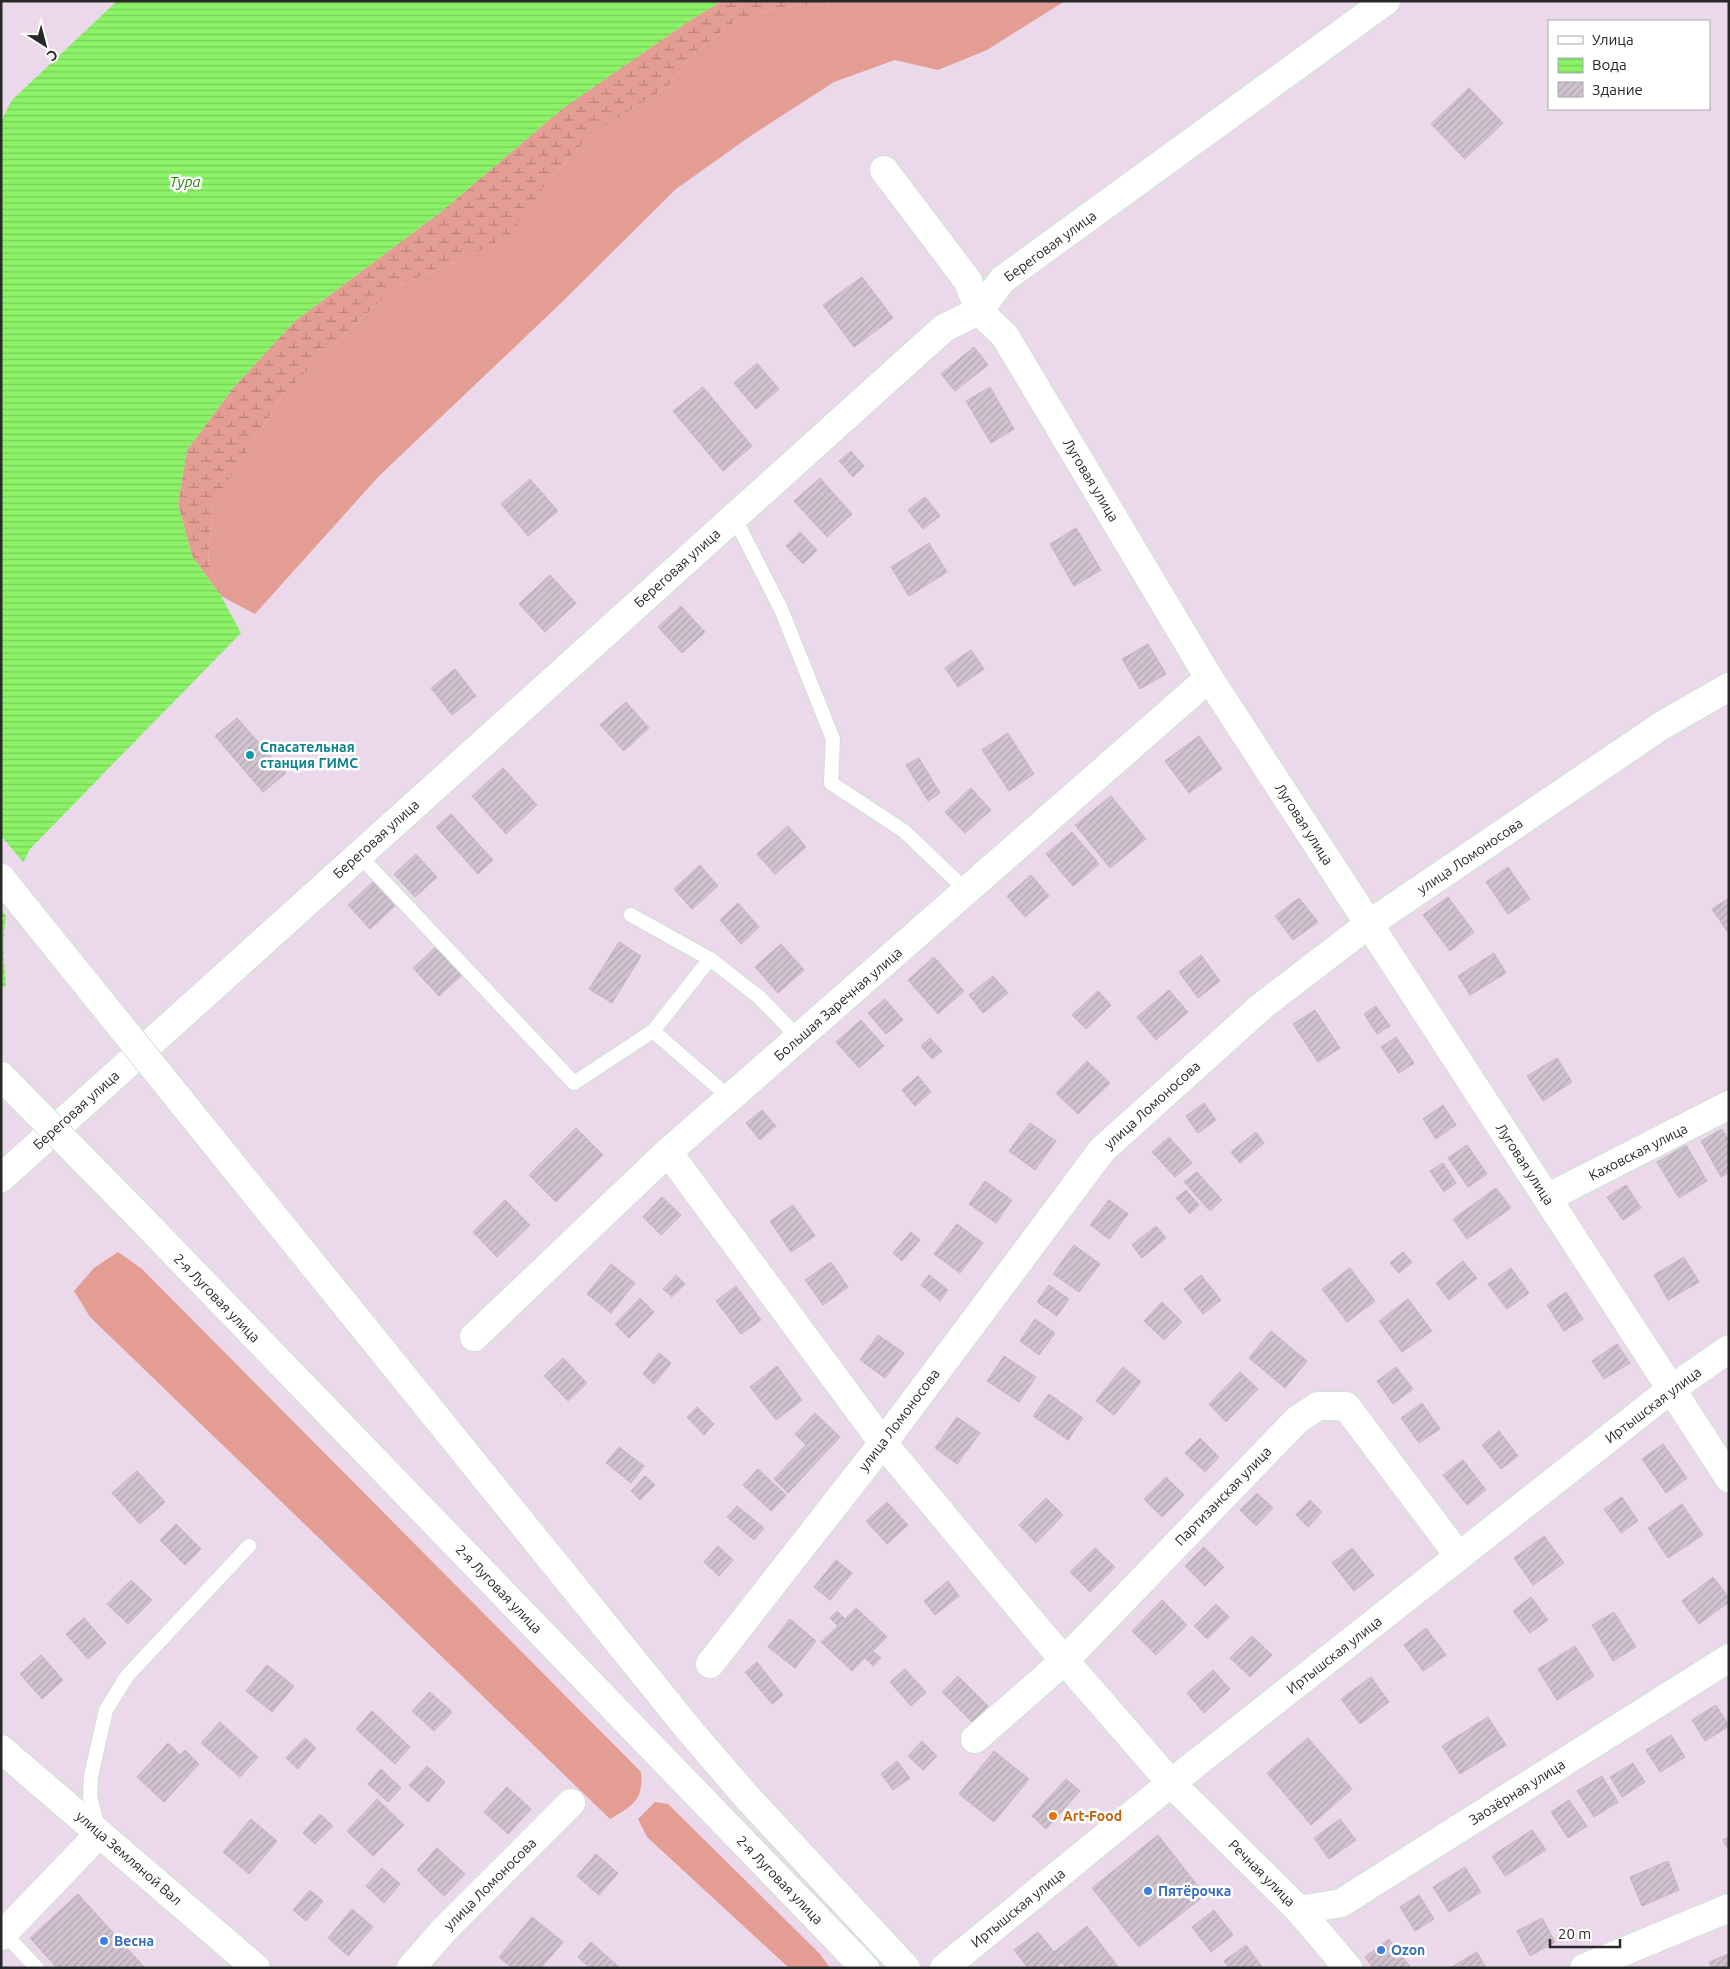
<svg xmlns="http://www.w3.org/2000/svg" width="1730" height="1969" font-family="Ubuntu,sans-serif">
	<defs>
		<pattern id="wetland-marsh" width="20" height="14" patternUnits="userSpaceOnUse" patternTransform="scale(1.25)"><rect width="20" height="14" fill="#e49d93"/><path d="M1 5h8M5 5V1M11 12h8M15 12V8" fill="none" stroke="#b98078"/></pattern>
		<pattern id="water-rules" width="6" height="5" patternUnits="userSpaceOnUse" patternTransform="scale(1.25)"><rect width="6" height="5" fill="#8cf267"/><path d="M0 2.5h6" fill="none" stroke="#79d059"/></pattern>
		<pattern id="building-hatch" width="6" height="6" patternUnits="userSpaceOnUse" patternTransform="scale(1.25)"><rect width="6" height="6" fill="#d0c2cf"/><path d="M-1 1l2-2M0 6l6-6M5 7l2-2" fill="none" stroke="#b3a7b2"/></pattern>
	</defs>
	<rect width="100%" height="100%" fill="#ebd9eb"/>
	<g fill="#e49d93">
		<polygon points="841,1 1065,1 987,50 938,70 895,60 834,82 752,135 676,189 561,303 379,476 255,614 221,596 208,560 213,504 284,394 359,320 398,286 469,256 550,179 590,136 668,86 695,53 738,19 780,7 839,3"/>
		<path d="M118,1252L142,1269L641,1772C644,1800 632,1806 610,1819L90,1317L74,1291L94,1268Z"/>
		<polygon points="655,1802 668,1804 820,1954 830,1968 789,1968 647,1837 638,1819"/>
	</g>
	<polygon fill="url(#wetland-marsh)" points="722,1 839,1 840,3 780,7 738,19 695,53 668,86 590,136 550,179 509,235 469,256 398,286 359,320 284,394 213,504 208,560 221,596 192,556 178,504 187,450 233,388 295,321 442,211 562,109 689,21"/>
	<path fill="url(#water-rules)" d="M117,1H722L689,21L562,109L442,211L295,321L233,388L187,450L178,504L192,556L221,596L241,633L30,849C5,898 0,931 6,985L1,990V121L12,100Z"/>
	<g fill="#ebd9eb">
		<polygon points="183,693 184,695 103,778 101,776"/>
		<polygon points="1,836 25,864 10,902 8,918 1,910"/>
	</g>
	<g fill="url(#building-hatch)" stroke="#c6b3c4">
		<polygon points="1469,88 1503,123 1465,159 1431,124"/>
		<polygon points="862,277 893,318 854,347 823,305"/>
		<polygon points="974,347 988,365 955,391 941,374"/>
		<polygon points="757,363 779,389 756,409 734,383"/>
		<polygon points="703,387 752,446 723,471 673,411"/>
		<polygon points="990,387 1014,429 991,443 966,401"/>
		<polygon points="851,451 864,466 853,477 839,461"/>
		<polygon points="820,478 852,514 827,537 794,501"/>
		<polygon points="530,479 558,511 528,536 501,504"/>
		<polygon points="925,497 940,516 923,529 908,510"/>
		<polygon points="1076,528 1101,570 1074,586 1050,544"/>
		<polygon points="800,532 817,550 803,564 786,546"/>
		<polygon points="929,543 947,572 909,596 891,567"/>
		<polygon points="550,575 576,603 545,632 519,604"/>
		<polygon points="681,606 705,632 682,653 658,627"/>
		<polygon points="1148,644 1166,674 1140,689 1122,659"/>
		<polygon points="971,650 984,669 958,687 945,668"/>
		<polygon points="455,669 476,696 452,715 431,688"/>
		<polygon points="626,702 649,728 624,751 600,725"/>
		<polygon points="237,718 286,773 263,792 215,736"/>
		<polygon points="1008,733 1034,774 1009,791 982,750"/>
		<polygon points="1199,736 1222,769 1189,793 1165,761"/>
		<polygon points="919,758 940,793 928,801 906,765"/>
		<polygon points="503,768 537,805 506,834 472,796"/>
		<polygon points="971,788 991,810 965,833 945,812"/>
		<polygon points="1111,796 1146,839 1110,868 1075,825"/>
		<polygon points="451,814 493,860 478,874 436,827"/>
		<polygon points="788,826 806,847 775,874 757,854"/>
		<polygon points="1072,832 1099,864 1073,886 1046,854"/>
		<polygon points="416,854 437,877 415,897 394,874"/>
		<polygon points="700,865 718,886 692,909 674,889"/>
		<polygon points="1508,867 1530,899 1508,914 1486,882"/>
		<polygon points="1031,875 1049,896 1025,917 1007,896"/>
		<polygon points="373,882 395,906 370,929 348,905"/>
		<polygon points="1448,897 1474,932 1450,951 1423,915"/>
		<polygon points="1299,898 1318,922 1293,940 1275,916"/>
		<polygon points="1729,898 1729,934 1712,909"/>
		<polygon points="738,903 759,927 741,944 720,920"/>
		<polygon points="619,942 641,956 612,1003 589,989"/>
		<polygon points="781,944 804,970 778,993 755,967"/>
		<polygon points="437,946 463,974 439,996 413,968"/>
		<polygon points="1494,953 1506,973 1470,995 1458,976"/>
		<polygon points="1201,955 1220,981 1198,998 1179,972"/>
		<polygon points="934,957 964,991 938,1014 908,980"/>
		<polygon points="993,976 1008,993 983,1013 969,995"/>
		<polygon points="1169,990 1188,1012 1156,1040 1137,1017"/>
		<polygon points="1098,991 1111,1005 1086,1029 1072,1015"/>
		<polygon points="885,999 903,1020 886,1034 868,1013"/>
		<polygon points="1376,1006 1390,1026 1377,1034 1364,1014"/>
		<polygon points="1315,1010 1340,1048 1318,1062 1293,1024"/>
		<polygon points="861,1020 884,1046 859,1068 836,1042"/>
		<polygon points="1396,1037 1414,1063 1399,1073 1381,1047"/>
		<polygon points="930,1038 942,1051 932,1059 921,1046"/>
		<polygon points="1557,1058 1572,1082 1543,1101 1527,1076"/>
		<polygon points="1087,1061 1110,1083 1078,1114 1056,1093"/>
		<polygon points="918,1076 931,1092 915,1106 902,1090"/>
		<polygon points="1204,1103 1216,1120 1198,1133 1186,1116"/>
		<polygon points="1443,1105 1456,1125 1436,1139 1423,1119"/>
		<polygon points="762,1110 776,1126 760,1140 746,1123"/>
		<polygon points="1030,1123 1056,1141 1035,1170 1009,1151"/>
		<polygon points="576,1128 603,1155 556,1202 529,1175"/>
		<polygon points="1722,1129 1729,1141 1729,1172 1721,1177 1701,1141"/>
		<polygon points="1256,1132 1264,1143 1240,1163 1231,1152"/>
		<polygon points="1169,1137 1192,1163 1175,1177 1152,1152"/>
		<polygon points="1467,1145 1487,1174 1468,1187 1448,1158"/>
		<polygon points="1686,1145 1707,1181 1679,1198 1657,1162"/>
		<polygon points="1443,1163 1456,1183 1444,1192 1430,1171"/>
		<polygon points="1197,1172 1222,1200 1210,1211 1184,1182"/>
		<polygon points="985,1181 1012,1200 996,1223 969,1204"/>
		<polygon points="1626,1185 1641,1208 1623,1220 1607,1197"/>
		<polygon points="1496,1188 1511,1208 1467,1239 1453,1219"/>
		<polygon points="1186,1190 1199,1205 1190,1214 1176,1198"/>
		<polygon points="662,1197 681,1215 661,1235 643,1217"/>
		<polygon points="505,1200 530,1225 497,1257 473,1232"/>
		<polygon points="1109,1200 1128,1214 1109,1239 1090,1225"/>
		<polygon points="793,1205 815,1236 791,1252 770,1221"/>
		<polygon points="957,1224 983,1243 960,1273 934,1254"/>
		<polygon points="1156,1226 1166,1238 1142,1258 1132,1245"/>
		<polygon points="911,1232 920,1240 902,1261 893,1253"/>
		<polygon points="1074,1245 1100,1264 1079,1292 1053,1274"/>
		<polygon points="1403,1252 1412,1262 1399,1273 1390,1263"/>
		<polygon points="1684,1257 1699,1282 1668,1300 1654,1275"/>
		<polygon points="1463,1261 1477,1278 1449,1300 1436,1283"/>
		<polygon points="831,1262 848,1287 823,1305 805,1280"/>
		<polygon points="611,1264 635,1283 611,1313 587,1294"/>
		<polygon points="1350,1268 1375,1301 1347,1322 1322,1289"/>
		<polygon points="1511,1268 1529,1293 1507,1309 1488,1284"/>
		<polygon points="676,1275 685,1284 672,1297 663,1289"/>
		<polygon points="929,1275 948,1290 940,1301 921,1285"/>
		<polygon points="1201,1275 1221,1300 1203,1314 1184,1289"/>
		<polygon points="1049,1285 1069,1299 1057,1316 1037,1302"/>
		<polygon points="736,1286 761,1320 741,1334 716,1301"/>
		<polygon points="1566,1292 1583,1319 1564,1331 1547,1305"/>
		<polygon points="640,1298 654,1312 629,1338 615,1324"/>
		<polygon points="1408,1299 1432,1331 1402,1352 1379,1321"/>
		<polygon points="1162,1302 1182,1322 1164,1340 1144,1321"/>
		<polygon points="1035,1319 1055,1333 1039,1355 1020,1341"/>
		<polygon points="1271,1331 1307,1361 1285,1388 1249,1358"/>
		<polygon points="878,1335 904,1353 885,1378 860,1360"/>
		<polygon points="1617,1344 1630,1363 1604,1379 1592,1361"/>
		<polygon points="659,1353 671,1363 654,1384 643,1374"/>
		<polygon points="1004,1356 1036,1377 1019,1402 987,1381"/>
		<polygon points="563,1358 587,1383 568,1401 544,1376"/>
		<polygon points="777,1366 802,1400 776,1420 750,1387"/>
		<polygon points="1123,1367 1141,1382 1114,1415 1096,1401"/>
		<polygon points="1396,1367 1413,1389 1393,1404 1377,1381"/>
		<polygon points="1240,1372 1258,1389 1226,1422 1209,1404"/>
		<polygon points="1049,1394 1083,1418 1068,1440 1033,1416"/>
		<polygon points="1422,1403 1440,1429 1419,1443 1401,1418"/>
		<polygon points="697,1407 714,1424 704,1435 687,1417"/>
		<polygon points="815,1413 840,1437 788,1493 774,1479 806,1445 795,1434"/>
		<polygon points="957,1417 980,1433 957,1464 935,1448"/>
		<polygon points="1499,1431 1518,1456 1501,1469 1482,1445"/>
		<polygon points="1200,1438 1219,1457 1205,1472 1185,1453"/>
		<polygon points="1663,1444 1687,1478 1666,1493 1642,1459"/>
		<polygon points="619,1447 644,1466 631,1483 606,1463"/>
		<polygon points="1463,1460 1486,1490 1467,1505 1443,1475"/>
		<polygon points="758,1469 786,1495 771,1511 743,1485"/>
		<polygon points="137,1471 165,1502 140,1524 112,1493"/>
		<polygon points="645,1476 655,1485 640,1500 631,1491"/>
		<polygon points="1166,1477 1184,1495 1162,1517 1144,1499"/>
		<polygon points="1257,1493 1273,1508 1256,1526 1240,1510"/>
		<polygon points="1622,1497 1638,1521 1621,1533 1604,1509"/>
		<polygon points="1046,1498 1063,1515 1036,1543 1019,1525"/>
		<polygon points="1310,1500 1322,1512 1308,1527 1296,1515"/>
		<polygon points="887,1502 908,1525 887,1544 866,1521"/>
		<polygon points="1682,1504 1703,1535 1668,1558 1648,1528"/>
		<polygon points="737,1506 764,1528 754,1540 727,1517"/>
		<polygon points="176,1524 201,1549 185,1565 160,1540"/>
		<polygon points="1544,1536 1564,1563 1533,1585 1514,1558"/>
		<polygon points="718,1546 733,1560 719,1576 704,1562"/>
		<polygon points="1204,1547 1224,1567 1205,1586 1185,1566"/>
		<polygon points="1095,1548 1115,1567 1090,1592 1070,1572"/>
		<polygon points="1352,1548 1374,1575 1354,1591 1332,1563"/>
		<polygon points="836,1560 852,1573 830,1600 814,1587"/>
		<polygon points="1713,1577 1729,1598 1729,1602 1699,1624 1682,1601"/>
		<polygon points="131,1580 152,1600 128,1624 107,1604"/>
		<polygon points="948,1581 959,1596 935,1615 924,1601"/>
		<polygon points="1531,1597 1548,1620 1530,1633 1513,1611"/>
		<polygon points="1162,1600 1187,1625 1156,1655 1132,1631"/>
		<polygon points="1216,1604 1229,1617 1207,1639 1194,1626"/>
		<polygon points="856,1608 887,1637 873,1651 881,1658 873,1666 865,1658 852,1671 821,1642 838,1626 830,1618 837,1611 845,1619"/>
		<polygon points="1614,1612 1636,1647 1613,1661 1592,1625"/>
		<polygon points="84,1618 106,1643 88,1659 66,1634"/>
		<polygon points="790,1619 816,1641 795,1668 768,1647"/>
		<polygon points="1426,1628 1446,1655 1423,1671 1404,1645"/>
		<polygon points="1252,1636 1272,1655 1250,1677 1230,1658"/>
		<polygon points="1575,1646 1594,1676 1557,1700 1538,1669"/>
		<polygon points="41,1655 63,1680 42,1699 20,1674"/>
		<polygon points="757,1662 783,1695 772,1704 745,1672"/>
		<polygon points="267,1665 294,1686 272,1712 246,1691"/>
		<polygon points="905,1669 926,1692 911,1706 890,1682"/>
		<polygon points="1213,1670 1230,1689 1204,1713 1187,1693"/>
		<polygon points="958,1676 988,1706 972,1722 942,1692"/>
		<polygon points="1371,1677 1389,1702 1360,1724 1341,1699"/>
		<polygon points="430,1692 452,1712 434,1731 412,1711"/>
		<polygon points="1716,1705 1729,1726 1705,1741 1692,1720"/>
		<polygon points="372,1711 410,1747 395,1764 356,1729"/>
		<polygon points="1488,1717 1506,1745 1460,1774 1442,1746"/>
		<polygon points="220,1722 258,1757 240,1777 201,1743"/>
		<polygon points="1671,1735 1685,1757 1660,1772 1646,1750"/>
		<polygon points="305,1738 316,1748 298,1769 286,1758"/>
		<polygon points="1308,1738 1352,1789 1311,1825 1267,1773"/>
		<polygon points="922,1741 937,1756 923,1770 908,1756"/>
		<polygon points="168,1743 180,1755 185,1750 199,1764 164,1802 137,1777"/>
		<polygon points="994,1751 1029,1779 994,1822 959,1794"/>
		<polygon points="897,1761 910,1778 893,1790 881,1774"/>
		<polygon points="1633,1763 1645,1782 1622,1797 1610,1777"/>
		<polygon points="427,1766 445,1782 428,1802 409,1785"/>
		<polygon points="381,1769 401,1788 388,1802 368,1784"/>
		<polygon points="1602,1776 1618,1802 1594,1817 1577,1791"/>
		<polygon points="1066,1779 1080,1791 1046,1829 1032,1816"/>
		<polygon points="507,1787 531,1809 508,1834 484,1812"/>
		<polygon points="377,1799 404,1825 373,1856 347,1831"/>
		<polygon points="1569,1800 1587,1826 1568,1838 1551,1812"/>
		<polygon points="320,1814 333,1826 315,1844 303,1833"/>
		<polygon points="251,1819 277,1841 249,1874 223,1852"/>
		<polygon points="1340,1819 1356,1840 1329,1859 1314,1838"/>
		<polygon points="1532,1830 1546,1850 1505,1876 1492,1856"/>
		<polygon points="1158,1835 1205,1895 1139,1947 1092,1888"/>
		<polygon points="1729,1837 1729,1851 1723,1840"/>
		<polygon points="437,1848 465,1874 444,1896 417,1870"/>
		<polygon points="596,1854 618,1873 599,1895 577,1876"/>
		<polygon points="1668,1861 1679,1890 1642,1906 1630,1877"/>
		<polygon points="1465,1867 1481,1892 1449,1912 1433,1887"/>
		<polygon points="382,1868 400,1884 384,1903 366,1886"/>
		<polygon points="310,1890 323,1901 306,1921 293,1910"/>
		<polygon points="78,1894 145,1968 57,1968 30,1938"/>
		<polygon points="1419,1895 1434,1919 1415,1931 1400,1907"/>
		<polygon points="352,1909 373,1927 348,1956 328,1938"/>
		<polygon points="1214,1910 1233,1935 1211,1952 1192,1927"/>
		<polygon points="532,1917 563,1942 541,1968 512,1968 499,1957"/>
		<polygon points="1542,1918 1555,1942 1530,1956 1517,1931"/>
		<polygon points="1087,1926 1119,1968 1066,1968 1054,1952"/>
		<polygon points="1038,1932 1062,1962 1055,1968 1028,1968 1014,1950"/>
		<polygon points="1389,1939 1411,1968 1373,1968 1365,1957"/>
		<polygon points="591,1942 620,1968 590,1968 578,1957"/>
		<polygon points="1246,1945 1262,1967 1229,1968 1224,1961"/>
		<polygon points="1477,1952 1486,1968 1450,1968"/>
		<polygon points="1729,1954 1729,1968 1712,1968 1709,1962"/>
	</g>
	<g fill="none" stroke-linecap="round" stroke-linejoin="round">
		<g stroke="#cee2d4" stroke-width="16">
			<g id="lane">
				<polyline points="734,517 781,609 833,739 831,783 904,831 967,891"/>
				<polyline points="359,855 574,1083 653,1031 710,959"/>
				<polyline points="631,915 710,959 759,997 799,1038"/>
				<polyline points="653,1031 730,1098"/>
				<polyline points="98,1828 90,1797 91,1776 106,1710 127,1676 249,1546"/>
				<polyline points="4,1933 37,1968"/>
			</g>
		</g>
		<g stroke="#cee2d4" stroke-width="30">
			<g id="street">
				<polyline points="884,170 968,281 979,311 1005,336 1209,678 1729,1478"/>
				<polyline points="668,1152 883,1443 1045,1638 1171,1783 1299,1910 1348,1968"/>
				<polyline points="1,1178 944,328 979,311 1002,280 1386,1"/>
				<polyline points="1547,1198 1729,1105"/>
				<polyline points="474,1337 668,1152 1209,678"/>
				<polyline points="710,1664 883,1443 1102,1150 1262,1006 1369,924 1661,726 1729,687"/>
				<polyline points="975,1739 1064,1661 1297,1420 1318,1406 1346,1406 1459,1556"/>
				<polyline points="1,1749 256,1968"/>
				<polyline points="1299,1910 1341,1903 1729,1658"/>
				<polyline points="1,1936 99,1834"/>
				<polyline points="411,1968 443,1931 571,1803"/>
				<polyline points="944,1968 1171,1783 1670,1390 1729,1349"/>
				<polyline points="1584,1968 1729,1908"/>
			</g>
		</g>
		<g stroke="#cee2d4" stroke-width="30">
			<g id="secondary">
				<polyline points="238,1172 691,1732 746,1796 906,1968"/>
				<polyline points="133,1210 865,1968"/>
			</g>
		</g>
		<use href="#lane" stroke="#fff" stroke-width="14"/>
		<use href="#street" stroke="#fff" stroke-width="28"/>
		<use href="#secondary" stroke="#fff" stroke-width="28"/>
		<g stroke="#cee2d4" stroke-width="30" stroke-linecap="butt">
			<g id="secondary-bridge">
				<polyline points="1,878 238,1172"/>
				<polyline points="1,1076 133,1210"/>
			</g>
		</g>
		<use href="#secondary-bridge" stroke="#fff" stroke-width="28"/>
	</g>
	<circle fill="#0f9aa8" stroke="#fff" stroke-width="2" cx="250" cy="755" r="5"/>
	<circle fill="#e8710a" stroke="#fff" stroke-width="2" cx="1053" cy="1816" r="5"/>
	<g fill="#3f7fe0" stroke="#fff" stroke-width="2">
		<circle cx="1148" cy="1891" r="5"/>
		<circle cx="104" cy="1941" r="5"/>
		<circle cx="1381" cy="1950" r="5"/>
	</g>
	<g text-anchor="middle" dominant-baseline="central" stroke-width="5" stroke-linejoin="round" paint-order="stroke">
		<g font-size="14" fill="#282828" stroke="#fff">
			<text transform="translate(1050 246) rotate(-36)">Береговая улица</text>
			<text transform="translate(1091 480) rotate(59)">Луговая улица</text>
			<text transform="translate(677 568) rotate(-42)">Береговая улица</text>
			<text transform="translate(1304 824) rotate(57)">Луговая улица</text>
			<text transform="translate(376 839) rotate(-42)">Береговая улица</text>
			<text transform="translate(1470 856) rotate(-34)">улица Ломоносова</text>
			<text transform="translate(838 1004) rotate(-41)">Большая Заречная улица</text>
			<text transform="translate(1152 1105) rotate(-42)">улица Ломоносова</text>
			<text transform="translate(76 1110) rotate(-42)">Береговая улица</text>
			<text transform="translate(1638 1152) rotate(-27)">Каховская улица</text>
			<text transform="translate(1525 1164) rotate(57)">Луговая улица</text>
			<text transform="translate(217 1298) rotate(46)">2-я Луговая улица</text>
			<text transform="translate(1653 1405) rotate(-37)">Иртышская улица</text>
			<text transform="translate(899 1420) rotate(-53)">улица Ломоносова</text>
			<text transform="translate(1223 1496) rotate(-46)">Партизанская улица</text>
			<text transform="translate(499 1589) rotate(46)">2-я Луговая улица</text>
			<text transform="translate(1334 1655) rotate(-38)">Иртышская улица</text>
			<text transform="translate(1517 1792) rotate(-32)">Заозёрная улица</text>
			<text transform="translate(129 1858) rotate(41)">улица Земляной Вал</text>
			<text transform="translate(1262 1873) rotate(45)">Речная улица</text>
			<text transform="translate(780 1880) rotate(46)">2-я Луговая улица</text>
			<text transform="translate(490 1884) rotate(-45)">улица Ломоносова</text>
			<text transform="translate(1018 1908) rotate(-39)">Иртышская улица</text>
		</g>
		<g font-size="14" font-weight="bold" fill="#0d838f" stroke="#fff" text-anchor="start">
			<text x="260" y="747">Спасательная<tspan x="260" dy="16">станция ГИМС</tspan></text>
		</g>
		<g font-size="14" font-weight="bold" fill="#c56008" stroke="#fff" text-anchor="start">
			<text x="1063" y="1816">Art-Food</text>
		</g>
		<g font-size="14" font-weight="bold" fill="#366cbe" stroke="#fff" text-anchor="start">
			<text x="1158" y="1891">Пятёрочка</text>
			<text x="114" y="1941">Весна</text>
			<text x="1391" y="1950">Ozon</text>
		</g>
		<g font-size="15" font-style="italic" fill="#21860a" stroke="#fff">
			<text x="185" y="181">Тура</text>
		</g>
	</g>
	<rect width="1730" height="1969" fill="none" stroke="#282828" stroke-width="5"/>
	<rect x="1548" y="20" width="162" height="90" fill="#ffffff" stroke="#a9a9a9"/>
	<rect x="1558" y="36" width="25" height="8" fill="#ffffff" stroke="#a9a9a9"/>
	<text x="1592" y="45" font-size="15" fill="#282828">Улица</text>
	<rect x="1558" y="58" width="25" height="15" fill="url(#water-rules)" stroke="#a9a9a9"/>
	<text x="1592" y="70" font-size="15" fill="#282828">Вода</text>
	<rect x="1558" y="82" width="25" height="15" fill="url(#building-hatch)" stroke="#a9a9a9"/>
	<text x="1592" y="95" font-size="15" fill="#282828">Здание</text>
	<g transform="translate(45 45) rotate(144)" stroke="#ffffff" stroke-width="4" paint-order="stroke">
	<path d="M0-4L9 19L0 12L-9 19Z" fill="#282828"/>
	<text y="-8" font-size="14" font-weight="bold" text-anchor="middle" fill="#282828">С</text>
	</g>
	<path d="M1550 1939v8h70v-8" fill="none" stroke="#282828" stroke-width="2.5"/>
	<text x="1558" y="1939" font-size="15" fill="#282828" stroke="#ffffff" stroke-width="4" paint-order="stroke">20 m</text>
</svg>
